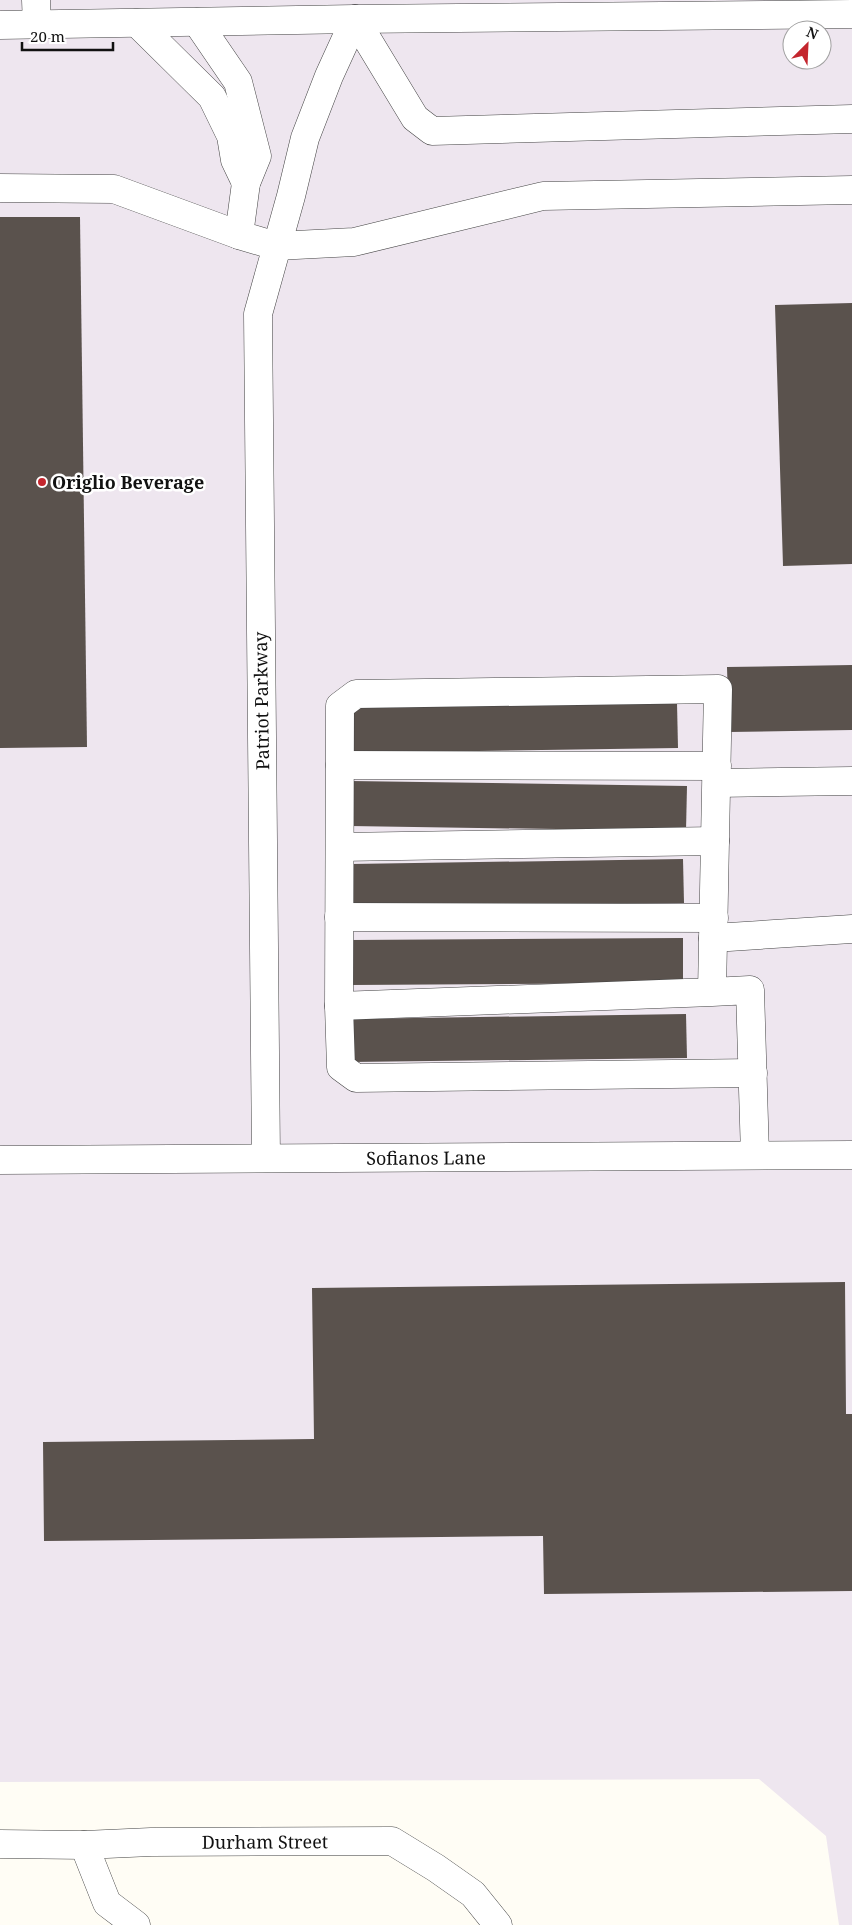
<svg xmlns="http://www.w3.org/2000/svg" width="852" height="1925" font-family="'Noto Serif',serif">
	<rect width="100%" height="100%" fill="#fffdf5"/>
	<path fill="#eee6ef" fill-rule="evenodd" d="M0,0H852V1925H839L826,1836L759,1779L0,1782ZM792,30H822V60H792Z"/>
	<g fill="#5a524d">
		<polygon points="0,217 80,217 87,747 0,748"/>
		<polygon points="852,303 852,564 783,566 775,305"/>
		<polygon points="852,665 852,730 729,732 727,667"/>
		<polygon points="677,703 678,748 349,753 348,708"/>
		<polygon points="350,781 687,786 686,831 350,826"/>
		<polygon points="683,859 684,903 352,908 351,864"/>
		<polygon points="683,938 683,983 351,985 351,940"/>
		<polygon points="686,1014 687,1058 351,1062 350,1019"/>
		<polygon points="845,1282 846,1414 852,1414 852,1591 544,1594 543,1536 44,1541 43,1442 314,1439 312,1288"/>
	</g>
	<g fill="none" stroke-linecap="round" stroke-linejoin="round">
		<g stroke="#444" stroke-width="29">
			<g id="minor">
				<polyline points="36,0 37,25"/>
				<polyline points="355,19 415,118 432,131 852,119"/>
				<polyline points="197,22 238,82 257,156 246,183 239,235"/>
				<polyline points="137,23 212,97 231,136 235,160 246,183"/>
				<polyline points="0,25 355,19 852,14"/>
				<polyline points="0,188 114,189 239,235 276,246 354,242 543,196 852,190"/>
				<polyline points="340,765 717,766"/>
				<polyline points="717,783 852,781"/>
				<polyline points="340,847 715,841"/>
				<polyline points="339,917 714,918"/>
				<polyline points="713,938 852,929"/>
				<polyline points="712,992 718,689 356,694 340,706 339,1006 712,992 750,990 755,1155"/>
				<polyline points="339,1006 341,1067 356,1078 753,1073"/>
				<polyline points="266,1158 258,314 291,196 305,138 329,76 355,19"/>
				<path id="s1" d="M0,1160L852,1155"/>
				<path id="s2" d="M0,1844L84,1845L151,1842L392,1841L436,1868L473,1894L498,1925"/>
				<polyline points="84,1845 107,1903 136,1925"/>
			</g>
		</g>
		<use href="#minor" stroke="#fff" stroke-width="28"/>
	</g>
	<circle fill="#c4262e" stroke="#fff" stroke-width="2" cx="42" cy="482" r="5"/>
	<g text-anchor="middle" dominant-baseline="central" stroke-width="5" stroke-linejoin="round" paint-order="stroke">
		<g font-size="18" font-weight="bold" fill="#111" stroke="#fff" text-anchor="start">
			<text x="52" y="482">Origlio Beverage</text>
		</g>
		<g font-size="18" fill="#111" stroke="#fff">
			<text transform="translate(261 701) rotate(-91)">Patriot Parkway</text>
			<text stroke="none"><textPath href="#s1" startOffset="426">Sofianos Lane</textPath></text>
			<text stroke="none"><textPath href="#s2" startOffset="265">Durham Street</textPath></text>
		</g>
	</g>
	<g transform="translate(807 45) rotate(24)"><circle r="24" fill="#ffffff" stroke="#a0a0a0"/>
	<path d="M0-4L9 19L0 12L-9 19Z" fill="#c4262e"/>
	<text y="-8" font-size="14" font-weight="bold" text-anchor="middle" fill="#111111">N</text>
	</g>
	<path d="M22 42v8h91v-8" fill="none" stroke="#111111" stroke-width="2.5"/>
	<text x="30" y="42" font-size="15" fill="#111111" stroke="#ffffff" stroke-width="4" paint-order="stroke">20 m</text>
</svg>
